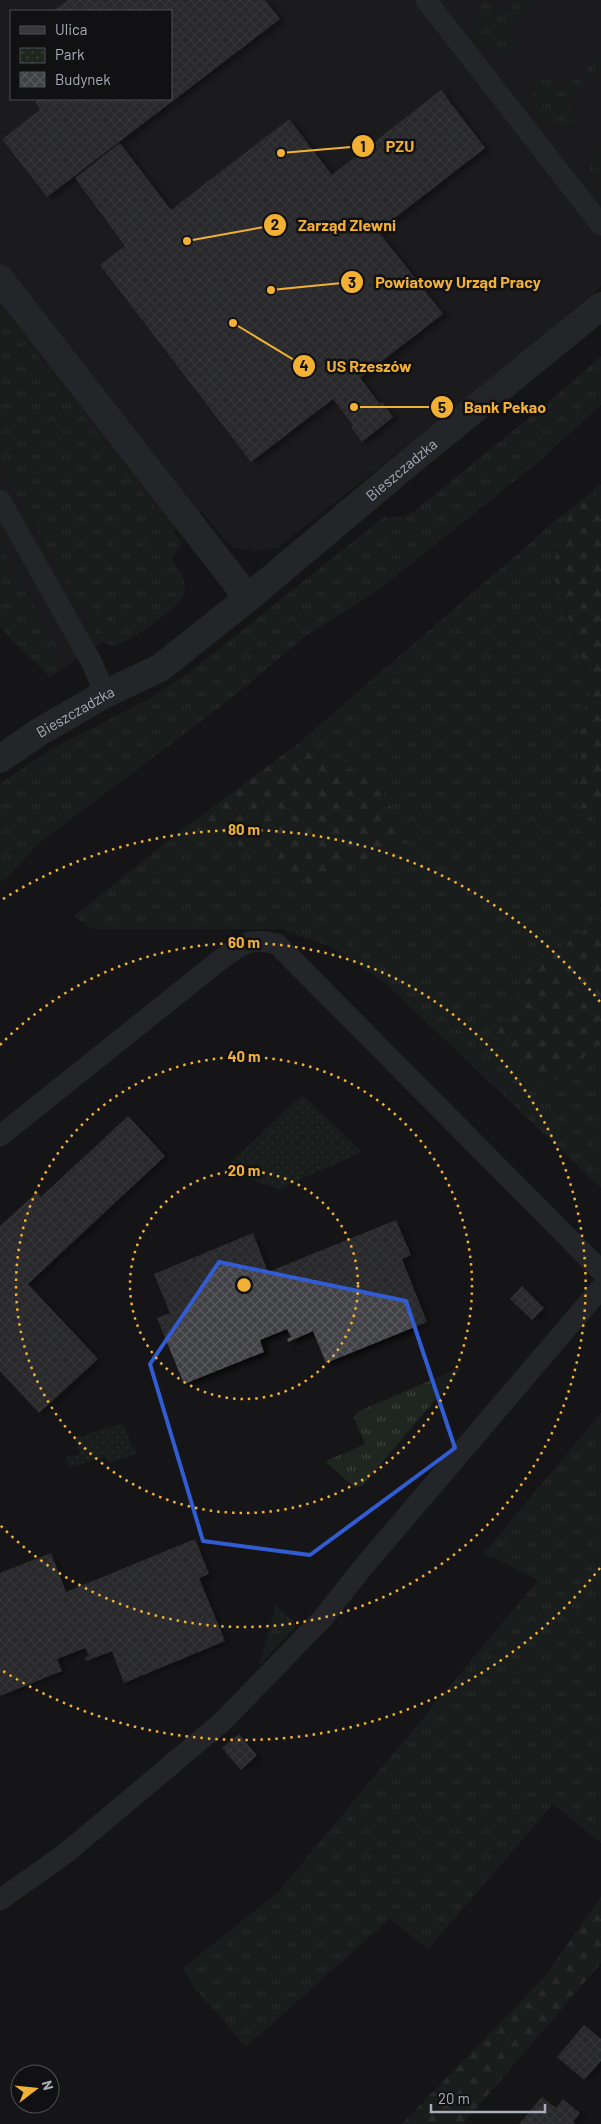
<svg xmlns="http://www.w3.org/2000/svg" width="601" height="2124" font-family="Barlow,sans-serif">
	<defs>
		<pattern id="grass-tufts" width="24" height="20" patternUnits="userSpaceOnUse" patternTransform="scale(1.25)"><rect width="24" height="20" fill="#1e261f"/><path d="M3 7l-1-3M5 7V3M7 7l1-3M15 17l-1-3M17 17v-4M19 17l1-3" fill="none" stroke="#3c433d"/></pattern>
		<pattern id="forest-firs" width="22" height="20" patternUnits="userSpaceOnUse" patternTransform="scale(1.25)"><rect width="22" height="20" fill="#1e261f"/><path d="M5 1l3.5 6h-7zM16 11l3.5 6h-7z" fill="#3c433d"/></pattern>
		<pattern id="park-dots" width="8" height="8" patternUnits="userSpaceOnUse" patternTransform="scale(1.25)"><rect width="8" height="8" fill="#1e261f"/><path d="M2 2h.1M6 6h.1" fill="none" stroke="#3c433d" stroke-width="1.8" stroke-linecap="round"/></pattern>
		<pattern id="building-cross-hatch" width="8" height="8" patternUnits="userSpaceOnUse" patternTransform="scale(1.25)"><rect width="8" height="8" fill="#404145"/><path d="M0 0l8 8M0 8l8-8" fill="none" stroke="#595a5e"/></pattern>
		<filter id="shadow"><feDropShadow dx="5.5" dy="3" stdDeviation="2.5" flood-color="#0009"/></filter>
	</defs>
	<rect width="100%" height="100%" fill="#161618"/>
	<path fill="#222225" fill-rule="evenodd" d="M0,0H601V286L513,362L278,547L255,552L234,547L225,540L201,511L173,531L182,543L172,558L182,574L184,582V594L180,601L152,624L122,643L114,645L104,642L50,677L0,628ZM11,11H171V99H11Z"/>
	<g fill="url(#grass-tufts)">
		<path d="M483,0H487L499,16L521,0H545L507,28L523,49C514,51 504,54 496,51C489,50 487,47 483,43C471,29 472,15 483,0Z"/>
		<path d="M601,58V74L567,100L582,120L580,122C562,136 547,122 534,109C531,92 531,84 543,72L557,91Z"/>
		<path d="M601,146V195C588,179 585,160 601,146Z"/>
		<path d="M0,307L182,543L172,558C176,571 188,577 184,594C181,607 126,645 113,645C107,645 103,641 99,639L0,464Z"/>
		<polygon points="601,356 601,405 537,463 377,591 306,636 229,700 38,844 7,878 0,882 0,784 52,749 147,700 191,671 384,517 404,517 413,512 552,399"/>
		<polygon points="601,484 601,504 591,492"/>
		<polygon points="567,511 552,571 592,689 578,729 579,807 601,816 601,903 598,905 601,907 601,920 538,961 548,1086 601,1044 601,1188 384,982 334,948 281,929 92,929 74,916 178,833 214,832 314,885 378,784 299,743"/>
		<polygon points="0,545 59,650 62,658 59,671 50,677 0,628"/>
		<polygon points="464,1366 362,1486 354,1487 327,1463 326,1461 365,1444 354,1418 357,1412"/>
		<polygon points="601,1413 601,1843 553,1804 428,1949 390,1919 246,2047 195,1989 183,1968 278,1892 538,1580 484,1553"/>
		<polygon points="276,1606 294,1622 295,1627 259,1666"/>
	</g>
	<g fill="url(#forest-firs)">
		<polygon points="591,492 601,504 601,816 579,807 578,728 592,688 552,571 567,511"/>
		<polygon points="299,743 378,784 410,841 314,886 214,832 178,833"/>
		<polygon points="601,920 601,1044 548,1086 490,1042 538,961"/>
		<polygon points="601,1896 601,1963 463,2124 402,2124 546,1975"/>
	</g>
	<g fill="url(#park-dots)">
		<polygon points="302,1095 362,1152 279,1189 223,1170"/>
		<polygon points="124,1423 132,1448 136,1447 137,1454 109,1463 107,1457 68,1467 66,1458 80,1454 75,1438"/>
	</g>
	<g fill="url(#building-cross-hatch)" filter="url(#shadow)">
		<polygon points="68,0 265,0 280,19 47,197 2,139 40,110 35,102 39,99 171,99 171,11 53,11"/>
		<polygon points="441,90 485,148 378,231 443,314 360,378 380,404 382,402 393,417 362,442 351,427 353,425 333,399 251,462 100,265 125,246 75,178 120,143 171,210 289,119 332,175"/>
		<polygon points="128,1116 165,1156 28,1284 98,1359 39,1413 0,1371 0,1226 37,1192 41,1197"/>
		<polygon points="396,1220 411,1255 402,1259 427,1322 326,1363 313,1331 288,1342 287,1339 291,1337 287,1329 260,1340 264,1352 184,1384 157,1318 170,1313 154,1274 253,1233 268,1272"/>
		<polygon points="522,1286 544,1308 532,1320 510,1299"/>
		<polygon points="195,1539 209,1574 199,1578 225,1641 124,1683 112,1651 86,1661 85,1658 89,1656 85,1648 57,1659 62,1671 0,1696 0,1573 51,1553 66,1592"/>
		<polygon points="239,1734 257,1755 241,1770 222,1748"/>
		<polygon points="584,2025 601,2039 601,2061 584,2080 557,2057"/>
		<polygon points="542,2097 556,2108 563,2099 580,2113 573,2122 575,2124 519,2124"/>
	</g>
	<g fill="none" stroke-linecap="round" stroke-linejoin="round">
		<g stroke="#37383d" stroke-width="21">
			<polyline points="426,0 601,225"/>
			<polyline points="0,500 92,663 105,694"/>
			<path d="M0,1136L220,960C242,944 249,937 277,944L601,1271"/>
			<polyline points="0,1900 66,1853 222,1722 322,1619 364,1566 601,1288"/>
		</g>
		<g stroke="#37383d" stroke-width="28">
			<path id="s1" d="M0,279L248,598L412,460L601,306"/>
			<path id="s2" d="M0,759L39,732L105,694L160,668L248,598"/>
		</g>
	</g>
	<path d="M0 0H601V2124H0ZM219,1262L406,1301L455,1448L310,1555L203,1541L150,1364Z" fill="#161618" fill-opacity=".55" fill-rule="evenodd"/>
	<path fill="none" stroke="#325cd3" stroke-width="4" stroke-linejoin="round" d="M219,1262L406,1301L455,1448L310,1555L203,1541L150,1364Z"/>
	<g fill="none" stroke="#f2b134" stroke-width="2.5" stroke-dasharray="2.5 5">
		<circle cx="244" cy="1285" r="114"/>
		<circle cx="244" cy="1285" r="228"/>
		<path d="M0 1045A342 342 0 1 1 0 1525"/>
		<path d="M600 1568A455 455 0 0 1 3 1671M3 899A455 455 0 0 1 600 1002"/>
	</g>
	<g text-anchor="middle" dominant-baseline="central" stroke-width="5" stroke-linejoin="round" paint-order="stroke">
		<g font-size="15" fill="#a8adb8" stroke="#111113">
			<text stroke="none"><textPath href="#s1" startOffset="604">Bieszczadzka</textPath></text>
			<text stroke="none"><textPath href="#s2" startOffset="89">Bieszczadzka</textPath></text>
		</g>
	</g>
	<circle cx="244" cy="1285" r="8" fill="#f2b134" stroke="#111113" stroke-width="2.5"/>
	<g font-size="15" text-anchor="middle" font-weight="bold" fill="#f2b134" stroke="#111113" stroke-width="5" stroke-linejoin="round" paint-order="stroke">
		<text x="244" y="835">80 m</text>
		<text x="244" y="948">60 m</text>
		<text x="244" y="1062">40 m</text>
		<text x="244" y="1176">20 m</text>
	</g>
	<path fill="none" stroke="#f2b134" stroke-width="2" d="M281 153L363 146M187 241L275 225M271 290L352 282M233 323L304 366M354 407L442 407"/>
	<g fill="#f2b134" stroke="#111113" stroke-width="2">
		<circle cx="281" cy="153" r="5"/>
		<circle cx="187" cy="241" r="5"/>
		<circle cx="271" cy="290" r="5"/>
		<circle cx="233" cy="323" r="5"/>
		<circle cx="354" cy="407" r="5"/>
		<circle cx="363" cy="146" r="12"/>
		<circle cx="275" cy="225" r="12"/>
		<circle cx="352" cy="282" r="12"/>
		<circle cx="304" cy="366" r="12"/>
		<circle cx="442" cy="407" r="12"/>
	</g>
	<g font-size="15" text-anchor="middle" font-weight="bold" fill="#111">
		<text x="363" y="152">1</text>
		<text x="275" y="230">2</text>
		<text x="352" y="288">3</text>
		<text x="304" y="371">4</text>
		<text x="442" y="413">5</text>
	</g>
	<g font-size="16" text-anchor="middle" font-weight="bold" fill="#f2b134" stroke="#111113" stroke-width="5" stroke-linejoin="round" paint-order="stroke">
		<text x="400" y="152">PZU</text>
		<text x="347" y="231">Zarząd Zlewni</text>
		<text x="458" y="288">Powiatowy Urząd Pracy</text>
		<text x="369" y="372">US Rzeszów</text>
		<text x="505" y="413">Bank Pekao</text>
	</g>
	<rect x="10" y="10" width="162" height="90" fill="#111113" stroke="#4d4f55"/>
	<rect x="20" y="26" width="25" height="8" fill="#37383d" stroke="#4d4f55"/>
	<text x="55" y="35" font-size="15" fill="#a8adb8">Ulica</text>
	<rect x="20" y="48" width="25" height="15" fill="url(#park-dots)" stroke="#4d4f55"/>
	<text x="55" y="60" font-size="15" fill="#a8adb8">Park</text>
	<rect x="20" y="72" width="25" height="15" fill="url(#building-cross-hatch)" stroke="#4d4f55"/>
	<text x="55" y="85" font-size="15" fill="#a8adb8">Budynek</text>
	<g transform="translate(35 2089) rotate(74)"><circle r="24" fill="#111113" stroke="#4d4f55"/>
	<path d="M0-4L9 19L0 12L-9 19Z" fill="#f2b134"/>
	<text y="-8" font-size="14" font-weight="bold" text-anchor="middle" fill="#a8adb8">N</text>
	</g>
	<path d="M431 2104v8h114v-8" fill="none" stroke="#a8adb8" stroke-width="2.5"/>
	<text x="438" y="2104" font-size="15" fill="#a8adb8" stroke="#111113" stroke-width="4" paint-order="stroke">20 m</text>
</svg>
